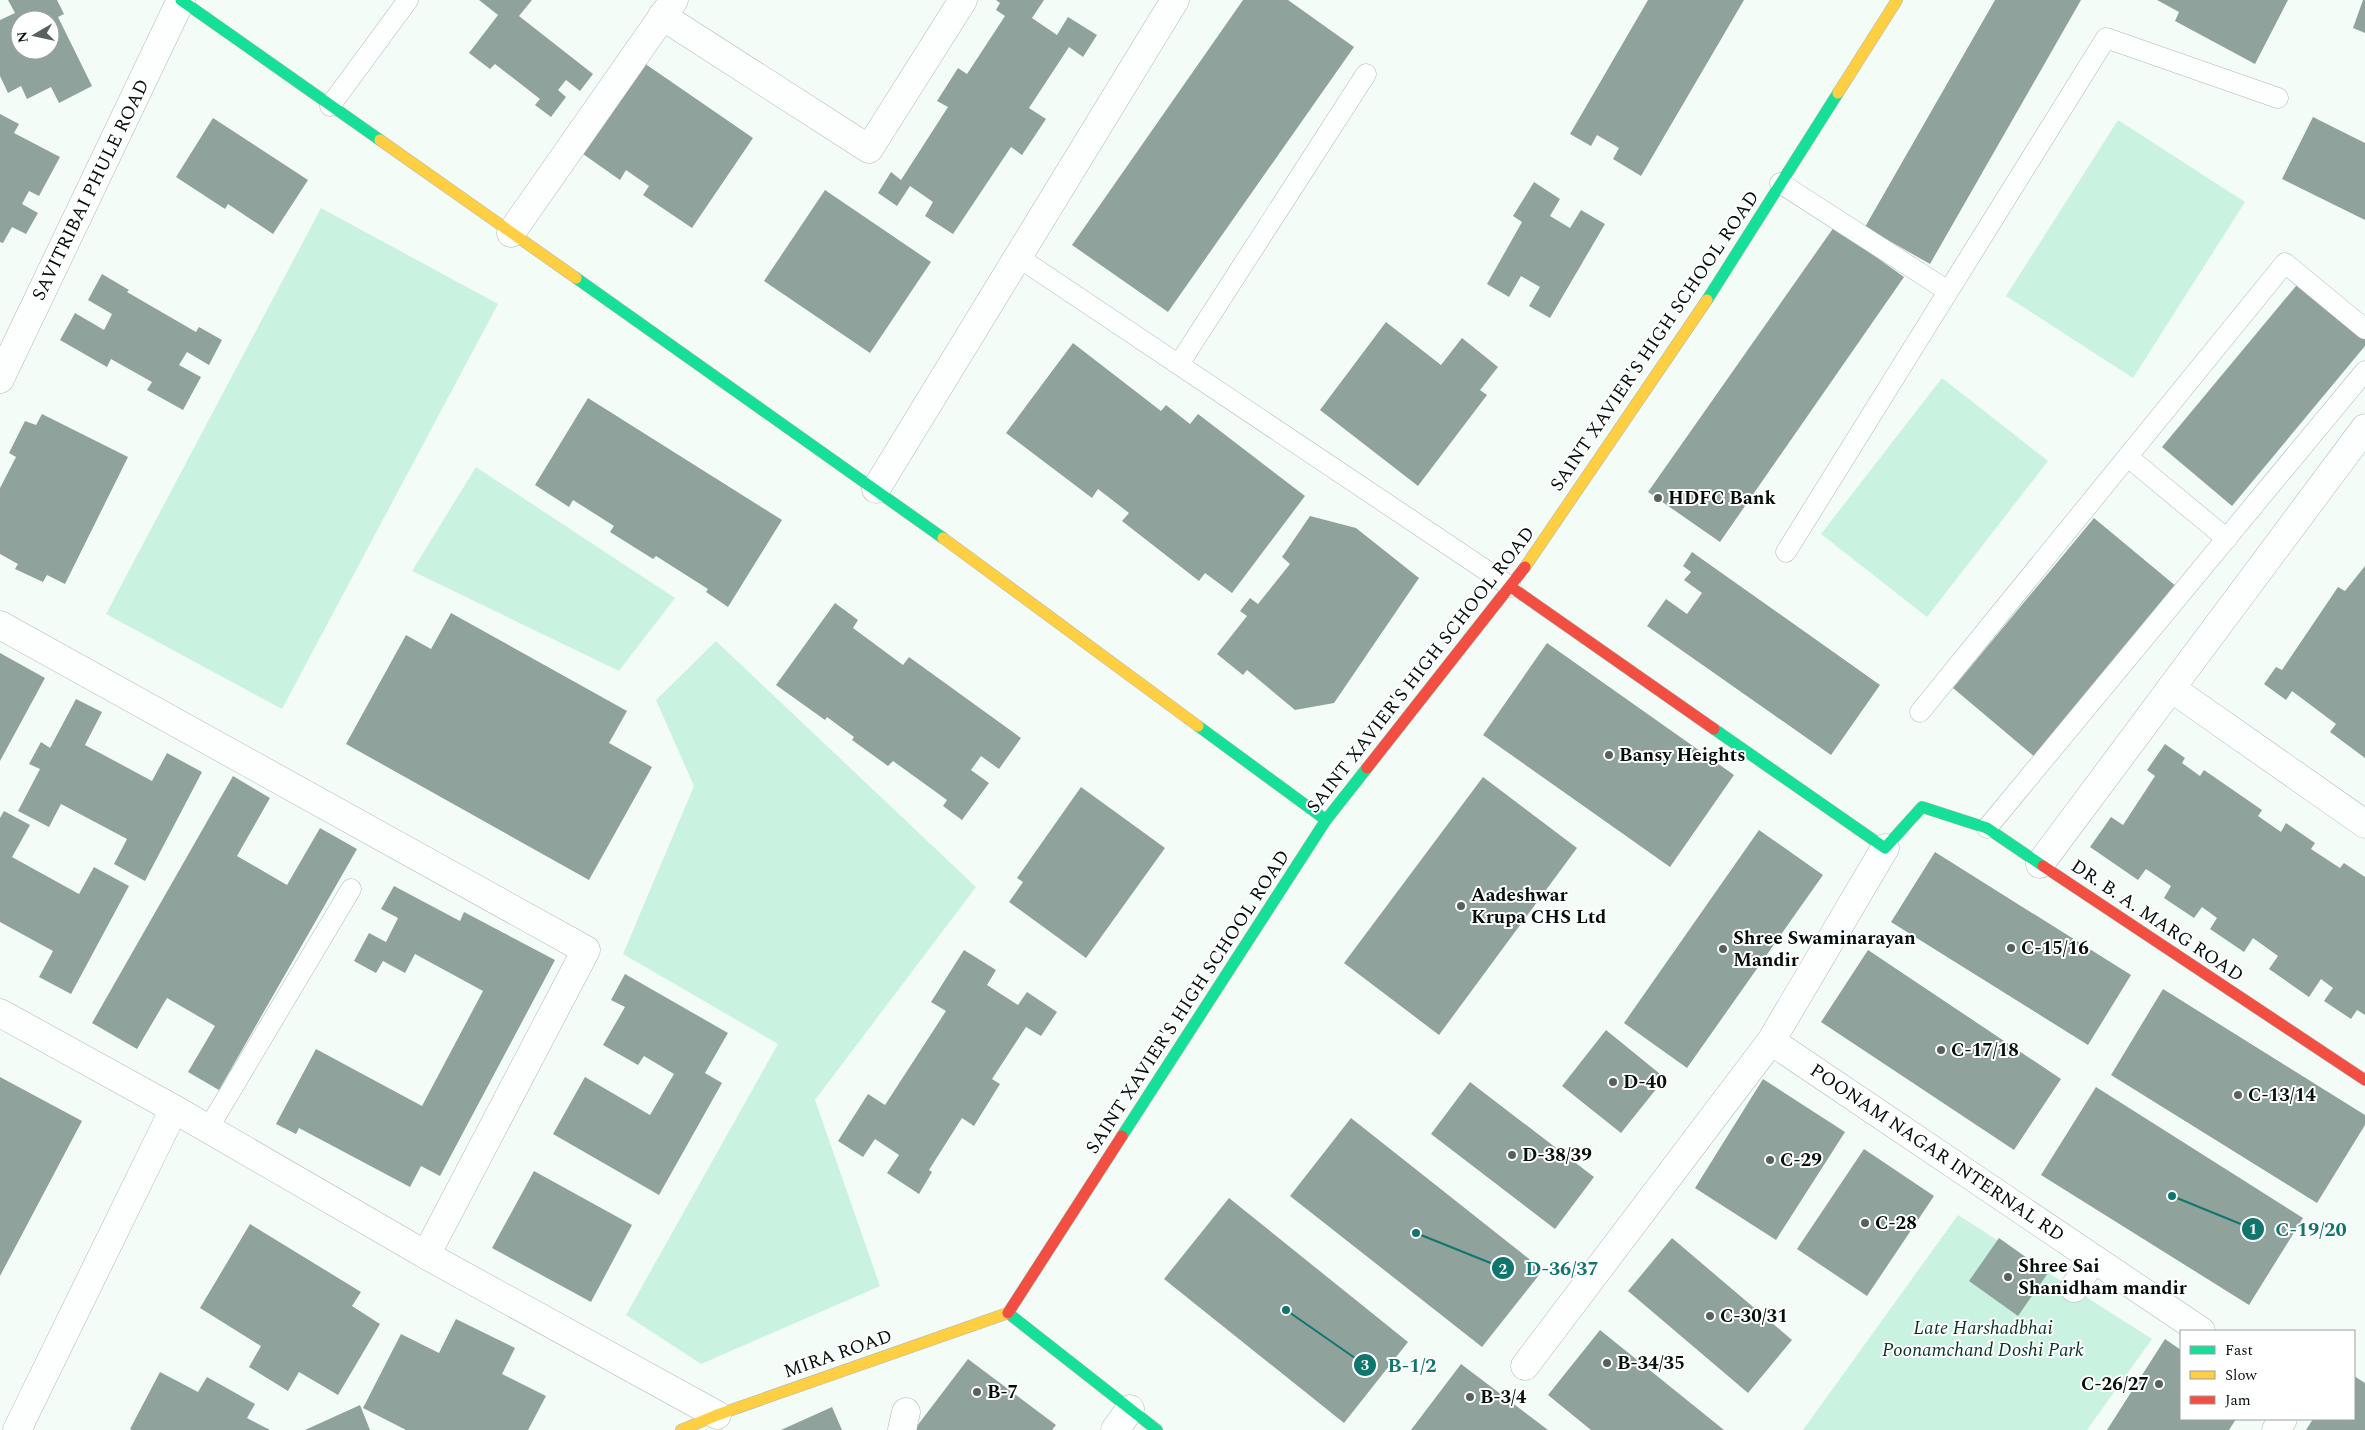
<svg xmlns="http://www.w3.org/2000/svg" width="2365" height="1430" font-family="Spectral,serif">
	<rect width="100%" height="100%" fill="#f4fcf8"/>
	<g fill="#c9f3e0">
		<polygon points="2118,120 2245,202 2133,378 2006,296"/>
		<polygon points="321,208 498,304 282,709 106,614"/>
		<polygon points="1942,378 2048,461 1927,617 1821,534"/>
		<polygon points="476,467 675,598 619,671 412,571"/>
		<polygon points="716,641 976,887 815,1100 880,1286 701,1364 626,1315 778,1044 623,954 694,786 656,700"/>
		<polygon points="1958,1215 2152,1339 2087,1430 1803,1430"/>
	</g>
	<g fill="#8fa39c" fill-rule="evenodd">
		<path d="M8,0H57L64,14L58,17L92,86L59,103L51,87L27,99L21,86L8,93L0,76V20L15,13ZM20,20H50V50H20Z"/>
		<polygon points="479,0 532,0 519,16 593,74 580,91 566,80 558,90 566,97 551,117 535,105 540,99 495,64 490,69 469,53 498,15"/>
		<polygon points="996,0 1044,0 1032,18 1057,35 1068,17 1097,35 1083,57 1069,47 1029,108 1046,119 1022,155 1011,147 953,234 925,216 933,202 910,186 897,206 878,193 891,172 901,180 948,107 937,101 958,68 967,74 1005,16 996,10 1000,3"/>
		<polygon points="1243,0 1288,0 1354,47 1168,312 1072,245"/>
		<polygon points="1648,0 1744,0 1641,176 1613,159 1619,148 1597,135 1591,146 1570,134"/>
		<polygon points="1995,0 2081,0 1930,264 1865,227"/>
		<polygon points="2157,0 2288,0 2255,64 2175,21 2179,12"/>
		<polygon points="2363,0 2365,0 2365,33 2353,28"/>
		<polygon points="644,63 753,138 692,228 643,195 649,186 626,170 620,180 583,154"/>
		<polygon points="0,114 19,124 14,133 60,157 39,196 29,191 22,204 38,213 26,234 12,227 3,243 0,242"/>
		<polygon points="2313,117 2365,143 2365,220 2282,179"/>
		<polygon points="213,118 308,180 273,234 228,204 225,209 176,177"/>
		<polygon points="1534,182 1560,199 1550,216 1570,228 1581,210 1605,224 1550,318 1529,306 1540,287 1521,276 1509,297 1487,284 1522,222 1513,216"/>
		<polygon points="825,190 931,262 870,353 764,281"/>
		<polygon points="1834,227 1904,277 1720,542 1648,492"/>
		<polygon points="102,274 129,290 127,292 196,332 199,327 222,340 209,365 187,352 179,365 201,377 183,410 147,390 152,382 111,359 107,367 60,340 75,313 104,330 112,314 88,300"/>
		<polygon points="2301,280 2365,334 2365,346 2232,506 2162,447"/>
		<polygon points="1386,322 1441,365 1462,338 1498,367 1480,390 1487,395 1418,486 1320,410"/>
		<polygon points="1073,343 1161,411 1166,405 1190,424 1198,414 1305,496 1232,593 1205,573 1199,581 1122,521 1129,513 1098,489 1092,498 1006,433"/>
		<polygon points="588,398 782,520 728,607 706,592 708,589 656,556 653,559 610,532 614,526 573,500 569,507 535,485"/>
		<polygon points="42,414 128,457 65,584 47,575 43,582 15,569 18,564 0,554 0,488 16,457 9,453 25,421 36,425"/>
		<polygon points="1310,516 1356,528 1419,578 1334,703 1295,710 1247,670 1243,675 1217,654 1247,616 1240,611 1250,598 1258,604 1290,564 1282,557"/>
		<polygon points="2094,518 2177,587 2036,758 1953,688"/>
		<polygon points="1692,552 1880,685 1831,755 1647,626 1666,599 1687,614 1702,593 1684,580 1691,572 1683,566"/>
		<polygon points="2365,566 2365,758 2330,732 2336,724 2292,691 2286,700 2264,684 2276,667 2282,670 2338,587 2345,591"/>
		<polygon points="835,603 858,620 853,628 903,665 909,657 1021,738 999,769 981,756 971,770 989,783 962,820 943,806 947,800 893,761 888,766 852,740 854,737 827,717 825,720 776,685"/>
		<polygon points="451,613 627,711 609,743 652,767 589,880 346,744 406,635 431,649"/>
		<polygon points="1547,643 1734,775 1670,867 1483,735"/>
		<polygon points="0,653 45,678 0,761"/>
		<polygon points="76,699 102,712 85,745 152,781 167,753 202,772 145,881 114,864 127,839 61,804 49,827 18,811 40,769 29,764 41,742 50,748"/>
		<polygon points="2165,744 2185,758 2182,763 2200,776 2204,770 2262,810 2258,816 2281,832 2286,823 2315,843 2311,849 2340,868 2344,863 2365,877 2365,1015 2357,1010 2351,1019 2324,1001 2333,988 2321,979 2309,997 2269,969 2278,956 2253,938 2244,952 2210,929 2217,918 2202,907 2194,918 2164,898 2171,886 2146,869 2138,880 2090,847 2111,817 2123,825 2155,776 2147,770"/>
		<polygon points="233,776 270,798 237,856 287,885 320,828 357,849 219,1090 188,1072 215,1026 167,998 137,1049 92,1023"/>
		<polygon points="1483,777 1577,848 1439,1035 1344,963"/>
		<polygon points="1081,787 1165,848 1086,958 1009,902 1023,882 1017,878"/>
		<polygon points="4,811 30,825 12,857 79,894 94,867 129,886 71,994 39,977 53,951 0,922 0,818"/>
		<polygon points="1759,830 1823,875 1687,1068 1624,1023"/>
		<polygon points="1935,852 2131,975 2088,1045 1891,922"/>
		<polygon points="394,886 460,921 464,912 555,960 440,1176 421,1166 410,1187 299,1128 296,1134 276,1124 316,1049 422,1106 483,991 415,954 405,973 383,961 376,973 354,961 369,933 386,942 398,918 381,909"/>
		<polygon points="964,950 996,970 987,985 1018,1005 1027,992 1057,1012 1041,1036 1026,1027 992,1079 1000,1084 974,1126 962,1118 929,1170 932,1172 919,1194 887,1173 899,1155 875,1139 863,1157 838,1141 868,1094 885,1105 946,1011 931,1002"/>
		<polygon points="1868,950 2061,1079 2014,1150 1821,1022"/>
		<polygon points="625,974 728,1033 705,1073 722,1083 659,1195 553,1134 585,1077 650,1115 674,1074 644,1056 638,1065 603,1045 625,1007 611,1000"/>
		<polygon points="2163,989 2365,1115 2365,1125 2317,1203 2111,1075"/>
		<polygon points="1606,1030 1665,1078 1621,1133 1562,1086"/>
		<polygon points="0,1077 82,1121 0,1276"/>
		<polygon points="1763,1079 1845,1132 1776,1240 1695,1188"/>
		<polygon points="1470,1082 1594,1177 1555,1229 1431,1134"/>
		<polygon points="2096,1087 2303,1218 2249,1305 2041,1175"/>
		<polygon points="1351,1118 1543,1270 1482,1347 1290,1196"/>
		<polygon points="1864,1149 1934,1196 1867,1296 1797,1249"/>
		<polygon points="534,1171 632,1225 591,1302 492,1248"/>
		<polygon points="1229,1198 1408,1342 1344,1423 1164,1279"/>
		<polygon points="250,1224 361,1292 352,1306 380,1324 338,1395 299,1372 288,1391 249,1367 261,1346 200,1308"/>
		<polygon points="1672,1238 1792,1340 1748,1393 1628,1291"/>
		<polygon points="1999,1238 2048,1273 2018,1316 1969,1281"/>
		<polygon points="456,1319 515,1348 502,1374 546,1396 528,1430 406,1430 363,1408 401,1334 439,1353"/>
		<polygon points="1600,1330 1724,1430 1591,1430 1548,1395"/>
		<polygon points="2165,1339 2181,1350 2181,1419 2236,1419 2229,1430 2107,1430"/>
		<polygon points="968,1359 1056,1425 1052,1430 914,1430"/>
		<polygon points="1461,1364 1548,1430 1411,1430"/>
		<polygon points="160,1372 198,1392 207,1377 255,1404 247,1418 270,1430 132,1430 130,1429"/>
		<polygon points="2354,1376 2365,1383 2365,1430 2306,1430 2313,1419 2354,1419"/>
		<polygon points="360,1405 370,1430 305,1430"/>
		<polygon points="832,1407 842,1430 781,1430"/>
	</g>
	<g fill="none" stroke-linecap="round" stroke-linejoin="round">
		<g stroke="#afb8b4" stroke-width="21">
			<g id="lane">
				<polyline points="330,106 408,0"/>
				<polyline points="1780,183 1948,291"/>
				<polyline points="1018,257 1511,587"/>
				<polyline points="1179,364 1366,74"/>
				<polyline points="2128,457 2227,539"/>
				<polyline points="1786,552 2106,38 2278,98"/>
				<polyline points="1920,712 2285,263 2365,329"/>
				<polyline points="1987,828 2365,371"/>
				<polyline points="208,1129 351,889"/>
			</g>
		</g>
		<g stroke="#afb8b4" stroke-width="29">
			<g id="street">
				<polyline points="662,16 869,149 963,0"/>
				<polyline points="511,233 674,0"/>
				<polyline points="0,379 181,0"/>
				<polyline points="876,489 1175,0"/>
				<polyline points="0,625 586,950 426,1255"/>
				<polyline points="2171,688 2365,824"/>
				<polyline points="2040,864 2365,428"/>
				<polyline points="0,1013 174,1109 426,1255 717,1415"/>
				<polyline points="1771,1041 1885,848"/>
				<polyline points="2074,1288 2093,1259"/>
				<polyline points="1525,1366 1771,1041 2201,1331"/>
				<polyline points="17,1430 174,1109"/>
				<polyline points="902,1430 906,1412"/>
				<polyline points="1115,1430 1130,1409"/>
				<polyline points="2276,1430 2283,1419"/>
			</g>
		</g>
		<g stroke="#afb8b4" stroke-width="12">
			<g id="fast">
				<polyline points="181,0 380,140"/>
				<polyline points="576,278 943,538"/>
				<polyline points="1707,300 1838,93"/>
				<polyline points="1198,726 1326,820"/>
				<polyline points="1714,729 1885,848 1922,807 1987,828 2043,866"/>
				<polyline points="1122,1136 1326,820 1367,768"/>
				<polyline points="1008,1313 1157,1430"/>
			</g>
		</g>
		<g stroke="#afb8b4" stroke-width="12">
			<g id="slow">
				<polyline points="1838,93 1897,0"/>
				<polyline points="380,140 576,278"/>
				<polyline points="943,538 1198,726"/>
				<polyline points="1525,567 1707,300"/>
				<polyline points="681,1430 717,1415 1008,1313"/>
			</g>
		</g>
		<g stroke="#afb8b4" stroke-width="12">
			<g id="jam">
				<polyline points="1511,587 1714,729"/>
				<polyline points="1367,768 1525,567"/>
				<polyline points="2043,866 2365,1080"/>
				<polyline points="1008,1313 1122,1136"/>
			</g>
		</g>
		<use href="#lane" stroke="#fdfffe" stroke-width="20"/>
		<use href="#street" stroke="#fdfffe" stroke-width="28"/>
		<use href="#fast" stroke="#16e098" stroke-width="11"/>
		<use href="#slow" stroke="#ffcf43" stroke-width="11"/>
		<use href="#jam" stroke="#f24e42" stroke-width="11"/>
	</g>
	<g fill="#58625d" stroke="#fff" stroke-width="2">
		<circle cx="1658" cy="498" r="5"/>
		<circle cx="1609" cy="755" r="5"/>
		<circle cx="1461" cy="906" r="5"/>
		<circle cx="2011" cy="948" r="5"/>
		<circle cx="1723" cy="949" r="5"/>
		<circle cx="1941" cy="1050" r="5"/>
		<circle cx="1613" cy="1082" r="5"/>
		<circle cx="2238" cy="1095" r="5"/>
		<circle cx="1512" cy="1155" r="5"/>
		<circle cx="1770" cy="1160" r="5"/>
		<circle cx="1865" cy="1223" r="5"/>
		<circle cx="2008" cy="1277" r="5"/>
		<circle cx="1710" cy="1316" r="5"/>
		<circle cx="1607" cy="1363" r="5"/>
		<circle cx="2159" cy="1384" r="5"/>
		<circle cx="977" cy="1392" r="5"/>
		<circle cx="1470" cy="1397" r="5"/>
	</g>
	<g text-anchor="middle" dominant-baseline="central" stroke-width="4" stroke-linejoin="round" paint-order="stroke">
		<g font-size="19" fill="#040f0a" stroke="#fff">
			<text transform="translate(91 190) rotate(-64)">SAVITRIBAI PHULE ROAD</text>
			<text transform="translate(1655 341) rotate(-56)">SAINT XAVIER'S HIGH SCHOOL ROAD</text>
			<text transform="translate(1421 670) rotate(-52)">SAINT XAVIER'S HIGH SCHOOL ROAD</text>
			<text transform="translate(2157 921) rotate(34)">DR. B. A. MARG ROAD</text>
			<text transform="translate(1188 1002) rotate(-57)">SAINT XAVIER'S HIGH SCHOOL ROAD</text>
			<text transform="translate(1937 1153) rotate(34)">POONAM NAGAR INTERNAL RD</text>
			<text transform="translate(838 1354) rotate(-19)">MIRA ROAD</text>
		</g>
		<g font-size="19" font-weight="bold" fill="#040f0a" stroke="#fff" text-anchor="start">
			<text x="1668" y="498">HDFC Bank</text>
			<text x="1619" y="755">Bansy Heights</text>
			<text x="1471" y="895">Aadeshwar<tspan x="1471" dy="22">Krupa CHS Ltd</tspan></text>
			<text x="1733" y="938">Shree Swaminarayan<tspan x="1733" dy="22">Mandir</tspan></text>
			<text x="2021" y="948">C-15/16</text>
			<text x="1951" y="1050">C-17/18</text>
			<text x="1623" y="1082">D-40</text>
			<text x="2248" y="1095">C-13/14</text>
			<text x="1522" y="1155">D-38/39</text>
			<text x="1780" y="1160">C-29</text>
			<text x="1875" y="1223">C-28</text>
			<text x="2018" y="1266">Shree Sai<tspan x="2018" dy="22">Shanidham mandir</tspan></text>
			<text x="1720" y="1316">C-30/31</text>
			<text x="1617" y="1363">B-34/35</text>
			<text x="2149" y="1384" text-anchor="end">C-26/27</text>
			<text x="987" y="1392">B-7</text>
			<text x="1480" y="1397">B-3/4</text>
		</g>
		<g font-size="19" font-style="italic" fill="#033525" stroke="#fff">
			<text x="1983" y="1328">Late Harshadbhai<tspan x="1983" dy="22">Poonamchand Doshi Park</tspan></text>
		</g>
	</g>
	<path fill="none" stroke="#0f766e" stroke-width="2" d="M2172 1196L2253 1229M1416 1233L1503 1268M1286 1310L1365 1365"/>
	<g fill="#0f766e" stroke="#fff" stroke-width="2">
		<circle cx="2172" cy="1196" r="5"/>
		<circle cx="1416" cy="1233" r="5"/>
		<circle cx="1286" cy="1310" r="5"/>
		<circle cx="2253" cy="1229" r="12"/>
		<circle cx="1503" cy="1268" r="12"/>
		<circle cx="1365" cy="1365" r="12"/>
	</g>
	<g font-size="15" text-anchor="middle" font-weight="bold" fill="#fff">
		<text x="2253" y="1234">1</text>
		<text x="1503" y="1274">2</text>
		<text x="1365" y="1370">3</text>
	</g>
	<g font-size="20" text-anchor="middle" font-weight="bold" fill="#0f766e" stroke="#fff" stroke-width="4" stroke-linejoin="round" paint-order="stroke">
		<text x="2311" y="1236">C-19/20</text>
		<text x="1562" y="1275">D-36/37</text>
		<text x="1412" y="1372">B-1/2</text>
	</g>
	<rect x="2180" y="1330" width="175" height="90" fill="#ffffff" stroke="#9b9f9d"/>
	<rect x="2190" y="1346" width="25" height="8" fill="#16e098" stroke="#9b9f9d"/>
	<text x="2225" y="1355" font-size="15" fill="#040f0a">Fast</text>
	<rect x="2190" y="1371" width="25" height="8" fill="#ffcf43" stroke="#9b9f9d"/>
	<text x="2225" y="1380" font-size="15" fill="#040f0a">Slow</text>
	<rect x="2190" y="1396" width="25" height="8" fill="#f24e42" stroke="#9b9f9d"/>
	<text x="2225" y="1405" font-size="15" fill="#040f0a">Jam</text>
	<g transform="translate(35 35) rotate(261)"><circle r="24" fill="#ffffff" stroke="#9b9f9d"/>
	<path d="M0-4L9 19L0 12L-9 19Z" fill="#58625d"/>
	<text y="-8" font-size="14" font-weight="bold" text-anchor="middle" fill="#040f0a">N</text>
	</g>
</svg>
